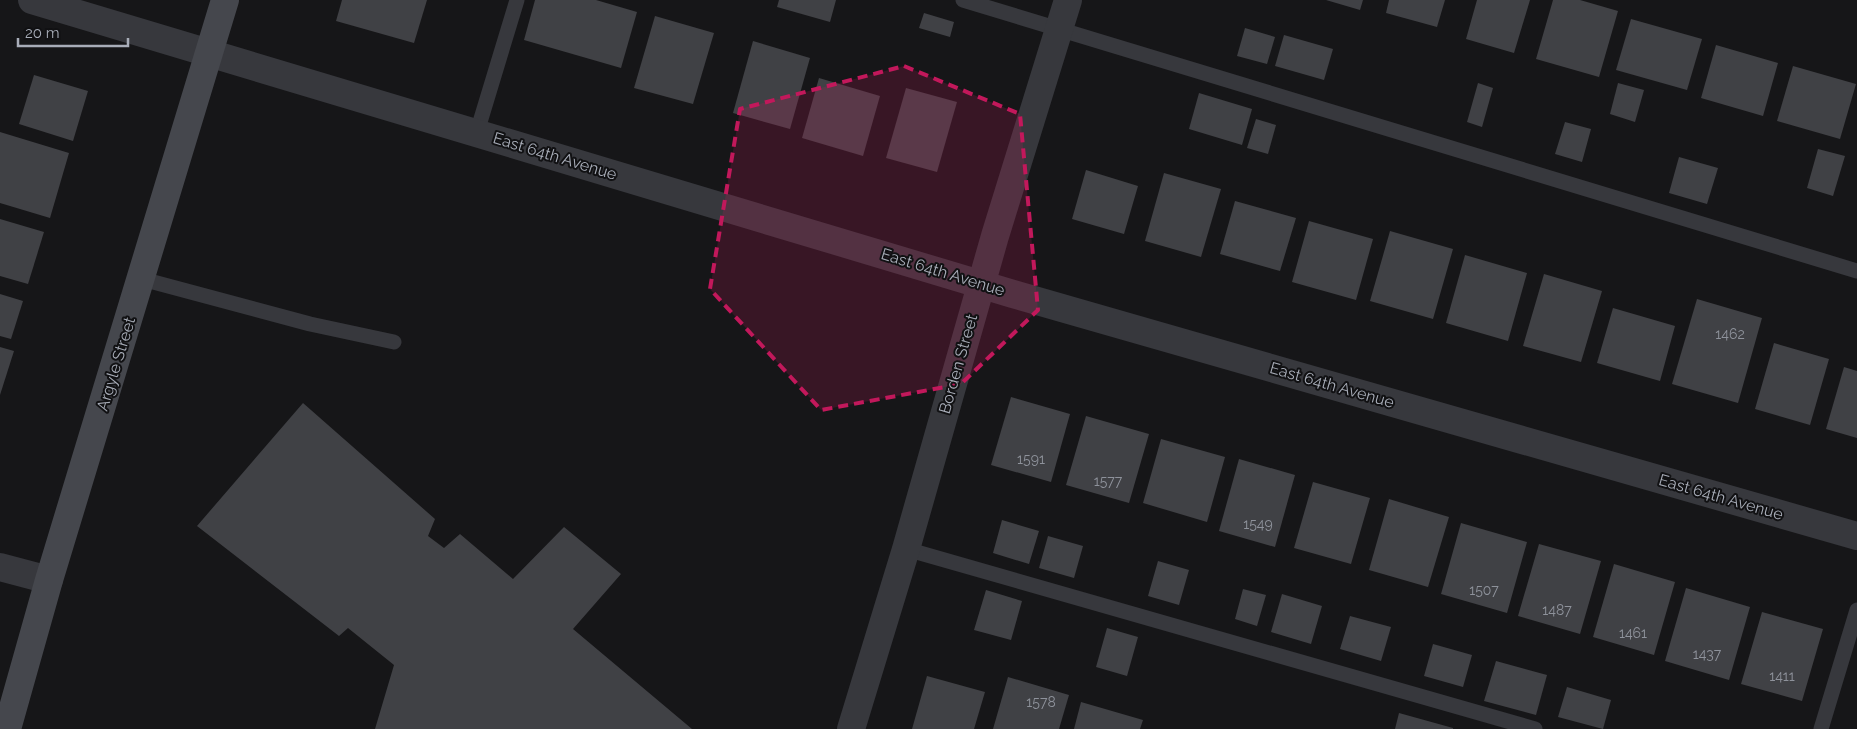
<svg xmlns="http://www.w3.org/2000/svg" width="1857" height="729" font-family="Raleway,sans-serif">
	<rect width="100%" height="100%" fill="#161618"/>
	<g fill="#404145">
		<polygon points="342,0 427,0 414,43 336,21"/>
		<polygon points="535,0 596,0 637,12 621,68 524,40"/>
		<polygon points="779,0 836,0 830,22 777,7"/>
		<polygon points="1326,0 1363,0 1360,10"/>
		<polygon points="1389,0 1445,0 1437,27 1386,13"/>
		<polygon points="1477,0 1530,0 1514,53 1466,39"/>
		<polygon points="1553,0 1580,0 1618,11 1599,77 1536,59"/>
		<polygon points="924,13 954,22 950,37 919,28"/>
		<polygon points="655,16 714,33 693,104 634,88"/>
		<polygon points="1631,19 1702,39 1687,90 1616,70"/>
		<polygon points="1245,28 1275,37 1267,64 1237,56"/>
		<polygon points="1284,35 1333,49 1324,80 1275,66"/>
		<polygon points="753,41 810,58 790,129 733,113"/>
		<polygon points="1716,45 1778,63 1763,116 1701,98"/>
		<polygon points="1793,66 1856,84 1840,139 1777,121"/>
		<polygon points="34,75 88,91 73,141 19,124"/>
		<polygon points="819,78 880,96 863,156 802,138"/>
		<polygon points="1478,83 1493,88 1482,127 1467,122"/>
		<polygon points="1618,83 1644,90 1635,122 1610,114"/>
		<polygon points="906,88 957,102 937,172 886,158"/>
		<polygon points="1199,93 1252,109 1242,145 1189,129"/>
		<polygon points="1256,119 1276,125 1268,154 1247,148"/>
		<polygon points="1565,122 1591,129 1582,162 1555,154"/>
		<polygon points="0,132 69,153 50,218 0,203"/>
		<polygon points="1818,149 1845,156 1833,196 1807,188"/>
		<polygon points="1679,157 1718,168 1707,204 1669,193"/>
		<polygon points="1086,170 1138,186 1124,234 1072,219"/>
		<polygon points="1164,173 1221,189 1201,257 1145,241"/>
		<polygon points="1235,201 1296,218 1280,271 1220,254"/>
		<polygon points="0,219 44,232 28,284 0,276"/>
		<polygon points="1309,221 1373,239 1356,300 1292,282"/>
		<polygon points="1390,231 1453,249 1433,319 1370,301"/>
		<polygon points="1465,255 1527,273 1508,341 1446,323"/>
		<polygon points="1544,274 1602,291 1581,362 1523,346"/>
		<polygon points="0,294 23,301 11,339 0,336"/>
		<polygon points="1697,299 1762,318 1738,403 1672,384"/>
		<polygon points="1613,308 1675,326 1660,381 1597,363"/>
		<polygon points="1774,343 1829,359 1810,425 1755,409"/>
		<polygon points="0,347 14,351 0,395"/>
		<polygon points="1844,367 1857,371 1857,438 1826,429"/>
		<polygon points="1011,397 1070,414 1051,482 991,465"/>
		<polygon points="303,403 435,519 428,536 444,548 460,534 513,579 564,527 621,574 573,629 692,729 375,729 394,665 348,628 339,636 197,526"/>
		<polygon points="1086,416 1149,434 1129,503 1066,485"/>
		<polygon points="1161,439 1225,457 1207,522 1143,503"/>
		<polygon points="1239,459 1295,475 1275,547 1219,531"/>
		<polygon points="1313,482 1370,498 1351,564 1294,548"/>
		<polygon points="1389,499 1449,517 1428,587 1369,570"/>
		<polygon points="1002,520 1039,531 1029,564 993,553"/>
		<polygon points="1461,523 1527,542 1507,613 1441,594"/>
		<polygon points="1048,536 1083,546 1074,578 1039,568"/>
		<polygon points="1539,544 1601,561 1580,634 1518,616"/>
		<polygon points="1158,561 1189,570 1179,605 1148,596"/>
		<polygon points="1614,564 1675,582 1654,655 1593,637"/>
		<polygon points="1686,588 1750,607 1729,680 1665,661"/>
		<polygon points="1243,589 1266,595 1257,626 1235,619"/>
		<polygon points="986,590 1022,601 1011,640 974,630"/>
		<polygon points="1282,594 1322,606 1311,644 1271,632"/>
		<polygon points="1762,612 1823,629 1802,701 1741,684"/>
		<polygon points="1350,616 1391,627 1381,661 1340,649"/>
		<polygon points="1107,628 1138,637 1127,676 1096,667"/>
		<polygon points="1433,644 1472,655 1463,687 1424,676"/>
		<polygon points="1496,661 1547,675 1536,715 1484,701"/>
		<polygon points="927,676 985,692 974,729 912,729"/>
		<polygon points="1008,677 1069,695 1059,729 993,729"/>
		<polygon points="1567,687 1611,700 1603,729 1558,717"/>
		<polygon points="1081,702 1143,720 1140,729 1074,729"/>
		<polygon points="1399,713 1453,728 1453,729 1395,729"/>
	</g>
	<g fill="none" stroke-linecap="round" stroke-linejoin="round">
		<g stroke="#37383d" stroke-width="15">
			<polyline points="963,0 1857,271"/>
			<polyline points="477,132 517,0"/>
			<polyline points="142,279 310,324 394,342"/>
			<polyline points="906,549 1535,729"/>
			<polyline points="1821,729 1857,610"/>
		</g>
		<g stroke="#37383d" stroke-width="28">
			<polyline points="32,0 1013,294 1857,536"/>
			<polyline points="0,567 49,580"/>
			<polyline points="851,729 906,549 995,236 1068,0"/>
		</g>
		<polyline stroke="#45474d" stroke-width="28" points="7,729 49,580 225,0"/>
	</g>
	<path fill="#c2185b" fill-opacity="0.2" stroke="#c2185b" stroke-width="4" stroke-dasharray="10 6" stroke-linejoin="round" d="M904,66L1020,114L1038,310L961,384L821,410L710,289L740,109Z"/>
	<g text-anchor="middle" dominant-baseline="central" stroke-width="4" stroke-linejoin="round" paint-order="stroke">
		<g font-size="14" fill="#8e929b">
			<text x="1730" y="334">1462</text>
			<text x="1031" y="459">1591</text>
			<text x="1108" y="481">1577</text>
			<text x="1258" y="524">1549</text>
			<text x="1484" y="590">1507</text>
			<text x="1557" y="610">1487</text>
			<text x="1633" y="633">1461</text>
			<text x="1707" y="654">1437</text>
			<text x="1782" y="676">1411</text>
			<text x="1041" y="702">1578</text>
		</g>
		<g font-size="16" fill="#a8adb8" stroke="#111113">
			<text transform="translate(555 156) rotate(17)">East 64th Avenue</text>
			<text transform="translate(943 272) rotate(17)">East 64th Avenue</text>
			<text transform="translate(116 364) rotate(-73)">Argyle Street</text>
			<text transform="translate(958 364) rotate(-74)">Borden Street</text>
			<text transform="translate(1332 385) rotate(16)">East 64th Avenue</text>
			<text transform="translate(1721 497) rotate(16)">East 64th Avenue</text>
		</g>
	</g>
	<path d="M18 38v8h110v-8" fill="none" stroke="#a8adb8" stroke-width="2.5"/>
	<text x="25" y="38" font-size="15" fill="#a8adb8" stroke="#111113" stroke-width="4" paint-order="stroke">20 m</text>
</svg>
